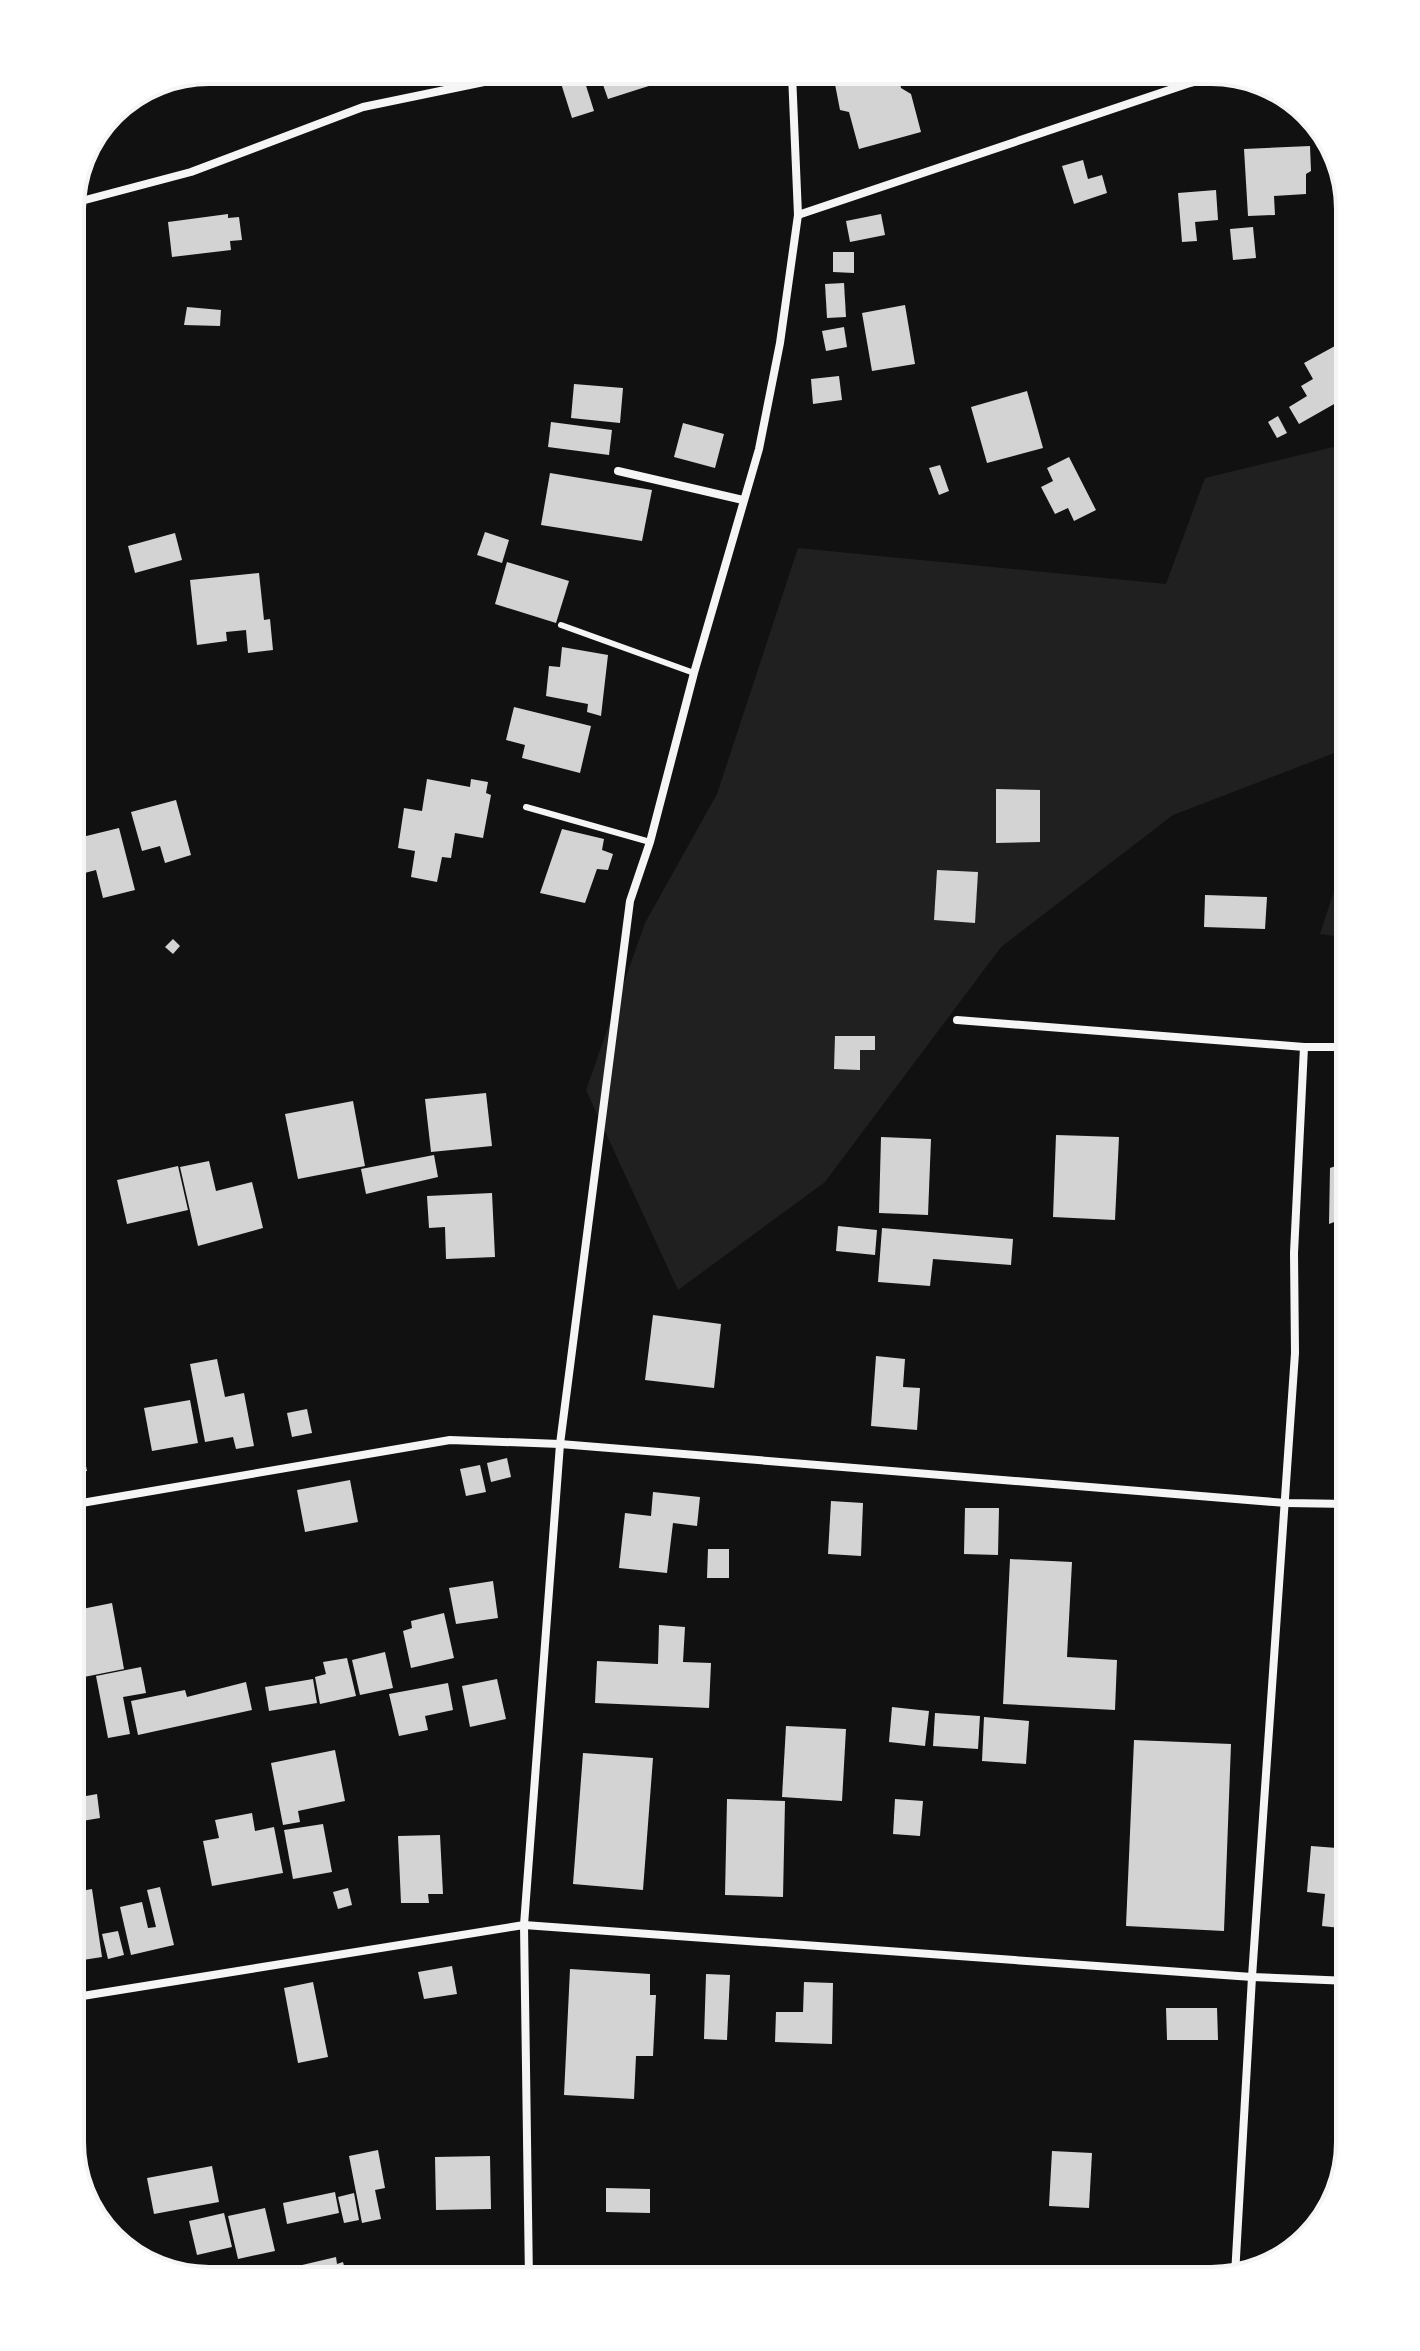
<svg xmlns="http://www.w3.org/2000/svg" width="1420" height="2351" font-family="'Source Sans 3',sans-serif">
	<rect width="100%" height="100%" fill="#111"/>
	<g fill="#202020">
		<polygon points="1350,443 1350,747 1173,815 1001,947 825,1182 678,1290 586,1090 645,923 717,794 798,548 1166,584 1205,478"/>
		<polygon points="1350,842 1350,938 1320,934"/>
	</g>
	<g fill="#d3d3d3">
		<polygon points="898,73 901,88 911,94 921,132 859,149 849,112 840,110 833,74"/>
		<polygon points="583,76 594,111 572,118 559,77"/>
		<polygon points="600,76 652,76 655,84 608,99"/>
		<polygon points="1302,109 1318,128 1306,130"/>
		<polygon points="1310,146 1311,171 1306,174 1306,194 1274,196 1275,215 1248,216 1244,149"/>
		<polygon points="1083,160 1088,179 1102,175 1107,193 1074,204 1062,166"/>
		<polygon points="1216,190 1218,220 1195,222 1197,241 1182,242 1178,193"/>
		<polygon points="228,214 228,218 239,217 242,240 230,241 231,250 172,257 168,222"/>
		<polygon points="881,214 885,235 850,242 846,221"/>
		<polygon points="1253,227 1256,258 1233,260 1230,229"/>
		<polygon points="833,252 854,252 854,273 833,272"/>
		<polygon points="844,283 846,317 827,318 825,284"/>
		<polygon points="905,305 915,364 872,371 862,313"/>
		<polygon points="187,307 221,310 220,326 184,325"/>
		<polygon points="844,327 847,347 826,351 822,331"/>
		<polygon points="1344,341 1350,352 1350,395 1299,424 1289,407 1307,396 1301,386 1313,379 1304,363"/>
		<polygon points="839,376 842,400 813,404 811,379"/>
		<polygon points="574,384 623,388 620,423 571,418"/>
		<polygon points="1027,391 1043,448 987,463 971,407"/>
		<polygon points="1278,416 1287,433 1277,438 1268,422"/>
		<polygon points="551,422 612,430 609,455 548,447"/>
		<polygon points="683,423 724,434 715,468 674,457"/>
		<polygon points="1069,457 1096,510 1074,521 1068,508 1055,514 1041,487 1053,481 1047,468"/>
		<polygon points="940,465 949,491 939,495 929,468"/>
		<polygon points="550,473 652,490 642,541 541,525"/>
		<polygon points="485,532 509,540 502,563 477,555"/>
		<polygon points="175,533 182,560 135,573 128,546"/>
		<polygon points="507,562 569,581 556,623 495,604"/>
		<polygon points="259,573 264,620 270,619 273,650 248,653 246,630 226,632 227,641 197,645 190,580"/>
		<polygon points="562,647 608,655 601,716 587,712 588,704 546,696 549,666 560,667"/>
		<polygon points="514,707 591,726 580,773 522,758 525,745 506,740"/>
		<polygon points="427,779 470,787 471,779 488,782 486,793 491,795 483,838 455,833 451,858 442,857 437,882 411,877 415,851 398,848 404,808 422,811"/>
		<polygon points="996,789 1040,790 1040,842 996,843"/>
		<polygon points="176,800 191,855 165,863 160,846 142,851 131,812"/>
		<polygon points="119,828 135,890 103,898 96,870 77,875 70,840"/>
		<polygon points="562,829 604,839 602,850 613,854 608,870 597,869 585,903 540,893"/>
		<polygon points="937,870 978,872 975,923 934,920"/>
		<polygon points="1205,895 1267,897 1265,929 1204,927"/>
		<polygon points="173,939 180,946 173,954 165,947"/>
		<polygon points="835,1036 875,1036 875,1050 860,1050 860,1070 834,1069"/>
		<polygon points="486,1093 492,1146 431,1152 425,1099"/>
		<polygon points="353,1101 365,1166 298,1179 285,1114"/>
		<polygon points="1056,1135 1119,1137 1115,1220 1053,1217"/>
		<polygon points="881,1137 931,1139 928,1215 879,1213"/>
		<polygon points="434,1155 438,1177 366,1194 361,1169"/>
		<polygon points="209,1161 216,1191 252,1182 263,1228 198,1246 180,1167"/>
		<polygon points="1350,1161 1350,1216 1329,1224 1330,1168"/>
		<polygon points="178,1166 188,1210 127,1224 117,1180"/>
		<polygon points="492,1193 495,1257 446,1259 445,1227 429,1228 427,1196"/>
		<polygon points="838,1226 877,1230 875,1255 836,1251"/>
		<polygon points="882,1228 1013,1239 1011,1265 933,1259 930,1286 878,1282"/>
		<polygon points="653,1315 721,1324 714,1388 645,1380"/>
		<polygon points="876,1356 905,1359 903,1387 920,1388 917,1430 871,1426"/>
		<polygon points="217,1359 225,1397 244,1393 254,1446 236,1449 233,1437 205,1442 190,1364"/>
		<polygon points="70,1379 77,1404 70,1406"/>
		<polygon points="190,1400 198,1443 152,1451 144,1408"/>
		<polygon points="307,1409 312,1433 292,1437 287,1413"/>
		<polygon points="75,1413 87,1471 70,1475 70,1414"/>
		<polygon points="507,1458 511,1477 491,1482 487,1463"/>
		<polygon points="480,1465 486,1492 466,1496 460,1469"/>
		<polygon points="350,1480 358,1522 305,1532 297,1490"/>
		<polygon points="653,1492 700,1497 697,1526 673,1523 667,1573 619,1568 625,1513 651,1516"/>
		<polygon points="831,1501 863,1503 861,1556 828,1554"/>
		<polygon points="965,1508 999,1508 998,1555 964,1554"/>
		<polygon points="708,1549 729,1549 729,1578 707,1578"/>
		<polygon points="1010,1559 1072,1562 1067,1657 1117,1660 1115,1710 1003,1704"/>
		<polygon points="493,1581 498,1618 456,1624 449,1588"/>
		<polygon points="112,1603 124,1669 84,1677 72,1611"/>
		<polygon points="444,1613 454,1658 411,1668 403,1631 412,1628 411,1621"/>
		<polygon points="659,1625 685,1627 683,1662 711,1663 709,1708 595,1703 597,1661 658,1664"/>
		<polygon points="385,1652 393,1688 360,1695 352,1660"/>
		<polygon points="347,1658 356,1696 320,1704 315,1677 326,1674 323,1662"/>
		<polygon points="141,1667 146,1693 123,1697 130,1734 108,1738 96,1676"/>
		<polygon points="313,1679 317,1703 269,1711 265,1687"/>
		<polygon points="497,1679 506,1719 470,1727 462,1686"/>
		<polygon points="246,1682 252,1710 138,1735 131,1701 185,1690 187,1697"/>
		<polygon points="448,1683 453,1710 425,1716 428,1730 399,1736 389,1694"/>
		<polygon points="892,1707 929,1711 925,1746 889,1742"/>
		<polygon points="935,1713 980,1716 978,1749 933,1746"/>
		<polygon points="984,1717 1029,1721 1026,1764 982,1761"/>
		<polygon points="786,1726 846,1729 842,1801 782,1797"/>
		<polygon points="1134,1740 1231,1744 1224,1931 1126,1926"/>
		<polygon points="335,1750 345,1801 298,1811 300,1822 283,1825 271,1763"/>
		<polygon points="583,1753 653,1758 643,1890 573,1884"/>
		<polygon points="97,1794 100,1818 70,1823 70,1799"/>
		<polygon points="727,1799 785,1801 783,1897 725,1895"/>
		<polygon points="895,1799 923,1801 920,1836 893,1834"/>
		<polygon points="252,1813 255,1831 274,1827 283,1873 212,1886 203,1841 219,1838 215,1820"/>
		<polygon points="323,1824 332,1872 293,1879 284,1830"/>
		<polygon points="440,1835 443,1894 428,1894 429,1903 401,1903 398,1836"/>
		<polygon points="1311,1846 1350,1849 1350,1929 1322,1926 1325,1894 1307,1892"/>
		<polygon points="160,1887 174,1945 131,1955 120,1907 142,1902 148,1928 156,1927 147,1890"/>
		<polygon points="348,1888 352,1905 338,1909 333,1892"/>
		<polygon points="92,1889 102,1957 70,1962 70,1893"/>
		<polygon points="118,1931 124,1955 108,1959 102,1934"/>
		<polygon points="452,1966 457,1994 424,1999 418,1972"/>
		<polygon points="570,1969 650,1974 650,1995 656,1995 653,2056 636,2056 634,2099 564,2095"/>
		<polygon points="706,1974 730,1975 727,2040 704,2039"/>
		<polygon points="313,1982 328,2057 298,2063 284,1988"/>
		<polygon points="804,1982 833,1983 832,2044 775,2042 776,2012 803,2012"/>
		<polygon points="1166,2008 1217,2008 1218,2040 1167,2040"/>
		<polygon points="378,2150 385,2188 375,2190 381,2219 362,2223 349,2156"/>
		<polygon points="1052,2151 1092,2153 1089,2208 1049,2206"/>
		<polygon points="490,2156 491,2209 436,2210 435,2157"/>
		<polygon points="212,2166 219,2202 154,2214 147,2178"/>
		<polygon points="606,2188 650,2189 650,2213 606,2212"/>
		<polygon points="335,2192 339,2213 287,2224 283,2203"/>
		<polygon points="354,2193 359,2220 344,2223 338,2197"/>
		<polygon points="265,2208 275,2251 238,2259 228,2216"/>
		<polygon points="224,2213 232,2247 197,2255 189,2221"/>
		<polygon points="336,2257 337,2264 343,2262 348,2281 266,2281 264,2274"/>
	</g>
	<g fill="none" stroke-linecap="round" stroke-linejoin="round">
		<g stroke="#f5f5f5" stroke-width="6">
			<polyline points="1183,71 1187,84"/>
			<polyline points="561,625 694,673"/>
			<polyline points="526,807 650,842"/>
		</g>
		<g stroke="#f5f5f5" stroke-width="8">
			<polyline points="70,204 191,172 363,107 508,77"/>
			<polyline points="798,215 1187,84 1228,73"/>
			<polyline points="618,471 743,500"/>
			<polyline points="957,1020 1304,1047 1350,1047"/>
			<polyline points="70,1505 450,1440 560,1444 1286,1503 1350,1504"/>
			<polyline points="70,1998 524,1925 1252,1977 1350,1981"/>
			<polyline points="1235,2275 1252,1977 1295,1353 1294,1253 1304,1047"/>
			<polyline points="529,2281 524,1925 560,1444 630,901 650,842 694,673 759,449 780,343 798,215 792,74"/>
		</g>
	</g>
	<path d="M0 0H1420V2351H0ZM209 84H1211A125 125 0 0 1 1336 209V2142A125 125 0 0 1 1211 2267H209A125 125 0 0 1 84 2142V209A125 125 0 0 1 209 84Z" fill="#fff" fill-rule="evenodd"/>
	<path fill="none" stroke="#f5f5f5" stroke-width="4" d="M209 84H1211A125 125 0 0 1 1336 209V2142A125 125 0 0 1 1211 2267H209A125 125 0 0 1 84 2142V209A125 125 0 0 1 209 84Z"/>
</svg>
